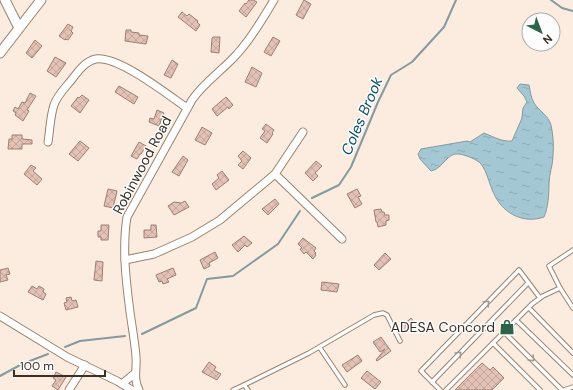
<svg xmlns="http://www.w3.org/2000/svg" width="573" height="390" font-family="'DM Sans',sans-serif">
	<defs>
		<pattern id="water-ripples" width="26" height="14" patternUnits="userSpaceOnUse"><rect width="26" height="14" fill="#a4c7d4"/><path d="M2 4q2-2 4 0t4 0M15 11q2-2 4 0t4 0" fill="none" stroke="#8eabb6"/></pattern>
		<pattern id="building-cross-hatch" width="8" height="8" patternUnits="userSpaceOnUse"><rect width="8" height="8" fill="#e3c2b5"/><path d="M0 0l8 8M0 8l8-8" fill="none" stroke="#c4a79c"/></pattern>
	</defs>
	<rect width="100%" height="100%" fill="#fcecdf"/>
	<path fill="url(#water-ripples)" stroke="#849aa0" d="M520,84L529,85C530,90 531,98 534,103C539,111 548,115 551,125C553,134 554,146 553,156C553,165 549,174 549,184C549,193 548,209 544,217C524,224 504,214 495,196C490,187 487,171 481,164C477,159 465,155 459,154C447,152 443,169 431,171L420,159L418,154L421,149L467,141L470,142L484,133C494,137 502,142 512,141L522,118L523,108L527,102L524,96L517,88Z"/>
	<g fill="none" stroke-linecap="round" stroke-linejoin="round">
		<g stroke="#849aa0" stroke-width="2">
			<polyline points="551,0 562,8 573,11"/>
			<polyline points="312,198 339,185 351,167 378,102 391,75 412,62 444,27 456,0"/>
			<polyline points="142,334 196,308 207,279 233,276 278,244 300,211"/>
			<polyline points="65,347 80,341 125,336"/>
			<polyline points="0,376 22,364 48,354"/>
		</g>
	</g>
	<g fill="url(#building-cross-hatch)" stroke="#9d7f73">
		<polygon points="249,0 253,0 257,2 246,17 239,11 245,3 246,4"/>
		<polygon points="304,0 311,4 303,19 296,15"/>
		<polygon points="182,12 187,16 189,14 198,21 197,22 200,25 196,31 178,17"/>
		<polygon points="68,24 73,27 71,31 73,33 68,40 66,39 65,40 59,36"/>
		<polygon points="126,30 131,30 131,32 139,33 139,35 148,36 146,44 125,41"/>
		<polygon points="213,37 220,37 219,53 211,52 212,38"/>
		<polygon points="273,37 280,41 271,56 264,52"/>
		<polygon points="35,40 42,46 32,58 26,53"/>
		<polygon points="55,57 66,63 56,77 47,71"/>
		<polygon points="172,60 178,64 171,78 164,75"/>
		<polygon points="252,67 262,73 256,87 245,82"/>
		<polygon points="119,86 138,97 134,104 115,92"/>
		<polygon points="30,93 36,96 27,110 29,111 23,121 15,115 16,113 13,111 15,107 18,109 22,102 25,103"/>
		<polygon points="82,95 89,100 80,113 71,106 78,97 79,98"/>
		<polygon points="226,97 233,105 229,109 228,107 217,116 212,109"/>
		<polygon points="157,110 164,113 159,126 149,122 150,118 154,119"/>
		<polygon points="266,124 274,130 272,133 273,134 267,143 260,138 265,131 262,129"/>
		<polygon points="202,127 212,133 205,145 195,140"/>
		<polygon points="12,135 22,135 22,139 32,140 32,144 22,144 22,149 8,149 9,139 12,139"/>
		<polygon points="80,141 89,148 78,161 69,154"/>
		<polygon points="139,142 146,146 141,154 140,154 137,159 131,156"/>
		<polygon points="243,151 251,158 243,169 238,165 242,161 238,156"/>
		<polygon points="183,156 188,160 179,176 172,172"/>
		<polygon points="316,161 322,166 315,173 318,176 313,181 305,173"/>
		<polygon points="31,165 36,168 33,171 42,179 37,185 24,174"/>
		<polygon points="222,171 229,180 216,190 212,184 219,178 217,175"/>
		<polygon points="108,189 117,191 113,208 104,206"/>
		<polygon points="357,189 361,196 358,197 362,204 355,208 347,194"/>
		<polygon points="275,199 279,204 268,215 262,209"/>
		<polygon points="185,201 189,207 174,215 168,206 174,202 181,203"/>
		<polygon points="381,209 382,212 384,212 385,215 389,215 389,220 386,221 386,225 378,227 377,222 376,222 374,210"/>
		<polygon points="101,225 109,225 108,240 101,240 101,237 98,237 98,231 101,231"/>
		<polygon points="151,225 156,225 157,237 144,238 144,230 151,230"/>
		<polygon points="244,236 252,243 247,247 245,245 238,252 232,245"/>
		<polygon points="303,238 316,248 314,251 316,253 315,254 316,255 313,259 306,252 304,254 300,249 302,248 298,244"/>
		<polygon points="215,252 218,258 209,263 210,266 204,269 200,260"/>
		<polygon points="385,253 391,259 379,270 374,265"/>
		<polygon points="96,261 103,262 102,281 94,280"/>
		<polygon points="8,268 10,274 6,275 8,280 0,282 0,270"/>
		<polygon points="173,268 176,275 167,279 169,282 163,284 162,281 159,282 156,275"/>
		<polygon points="322,282 339,284 337,292 321,290"/>
		<polygon points="32,286 37,289 39,286 44,289 43,292 46,294 43,300 28,292"/>
		<polygon points="71,297 72,301 76,300 78,307 66,310 64,303 67,302 66,298"/>
		<polygon points="411,318 414,322 402,333 399,329"/>
		<polygon points="381,337 391,351 377,361 376,360 385,349 380,352 373,342"/>
		<polygon points="358,355 362,361 347,372 342,365"/>
		<polygon points="209,362 216,367 214,370 221,374 217,380 202,372"/>
		<polygon points="482,363 490,370 493,367 504,378 492,390 455,390"/>
		<polygon points="367,371 381,382 375,389 361,378"/>
		<polygon points="56,372 66,377 58,390 52,386 56,380 53,378"/>
	</g>
	<g fill="none" stroke-linecap="round" stroke-linejoin="round">
		<g stroke="#9a836f" stroke-width="5.5">
			<g id="lane">
				<polyline points="560,288 573,308"/>
				<polyline points="529,308 573,353"/>
				<polyline points="516,320 573,375"/>
				<polyline points="504,332 562,390"/>
				<polyline points="493,343 540,390"/>
				<polyline points="320,348 345,385"/>
				<polyline points="432,382 528,283"/>
				<polyline points="233,390 244,385"/>
				<polyline points="248,390 244,385 309,353 374,315 383,313 387,315 400,341"/>
				<polyline points="440,390 421,371 519,270 540,298"/>
				<polyline points="446,390 532,304 543,296 560,288 549,266 573,250"/>
				<polyline points="564,390 573,387"/>
			</g>
		</g>
		<g stroke="#9a836f" stroke-width="9">
			<g id="street">
				<path d="M48,142C50,130 50,117 54,105C57,95 67,86 73,78C79,70 86,61 96,59C119,56 168,95 187,108"/>
				<polyline points="275,174 342,239"/>
				<polyline points="125,260 154,254 192,237 220,220 275,174 303,132"/>
				<polyline points="0,316 67,357 117,381 132,390"/>
				<polyline points="122,384 134,374"/>
				<polyline points="69,390 85,365"/>
				<path d="M139,390C133,378 137,370 136,357C135,342 132,327 130,312C126,281 122,248 127,217L192,100C204,82 223,70 237,54C252,38 263,18 274,0"/>
			</g>
		</g>
		<g stroke="#9a836f" stroke-width="11">
			<g id="secondary">
				<polyline points="5,0 19,28"/>
				<polyline points="0,53 41,0"/>
			</g>
		</g>
		<use href="#lane" stroke="#fff" stroke-width="3.5"/>
		<use href="#street" stroke="#fff" stroke-width="7"/>
		<use href="#secondary" stroke="#fff" stroke-width="9"/>
	</g>
	<defs><path id="oneway-chevron" d="M-2-3.5L2.5 0L-2 3.5" fill="none" stroke-width="1.6" stroke-linecap="round" stroke-linejoin="round"/></defs>
	<g stroke="#9c9894">
		<use href="#oneway-chevron" transform="translate(487 303) rotate(-46)"/>
		<use href="#oneway-chevron" transform="translate(459 354) rotate(-46)"/>
		<use href="#oneway-chevron" transform="translate(532 359) rotate(45)"/>
	</g>
	<defs>
		<g id="shop-bare" transform="scale(1.2)"><path d="M-5-2.5h2.3a2.7 3.5 0 0 1 5.4 0H5L5.5 6h-11ZM-1.5-2.5h3a1.5 2.3 0 0 0-3 0Z" fill="#2e6349" stroke="#fdfdfd" stroke-width="2.5" paint-order="stroke"/></g>
	</defs>
	<g fill-rule="evenodd">
		<use href="#shop-bare" x="507" y="327"/>
	</g>
	<g text-anchor="middle" dominant-baseline="central" stroke-width="3" stroke-linejoin="round" paint-order="stroke">
		<g font-size="14" fill="#3a3028" stroke="#fdfdfd">
			<text transform="translate(142 165) rotate(-62)">Robinwood Road</text>
		</g>
		<g font-size="14" fill="#3a3028" stroke="#fdfdfd" text-anchor="end">
			<text x="495" y="327">ADESA Concord</text>
		</g>
		<g font-size="15" font-style="italic" fill="#0a5266" stroke="#fdfdfd">
			<text transform="translate(362 116) rotate(-67)">Coles Brook</text>
		</g>
	</g>
	<g transform="translate(541 32) rotate(138)"><circle r="19" fill="#fdfdfd" stroke="#afaba8"/>
	<path d="M0-3L7 15L0 10L-7 15Z" fill="#2e6349"/>
	<text y="-6" font-size="11" font-weight="bold" text-anchor="middle" fill="#3a3028">N</text>
	</g>
	<path d="M14 370v6h91v-6" fill="none" stroke="#3a3028" stroke-width="2"/>
	<text x="20" y="370" font-size="12" fill="#3a3028" stroke="#fdfdfd" stroke-width="3" paint-order="stroke">100 m</text>
</svg>
